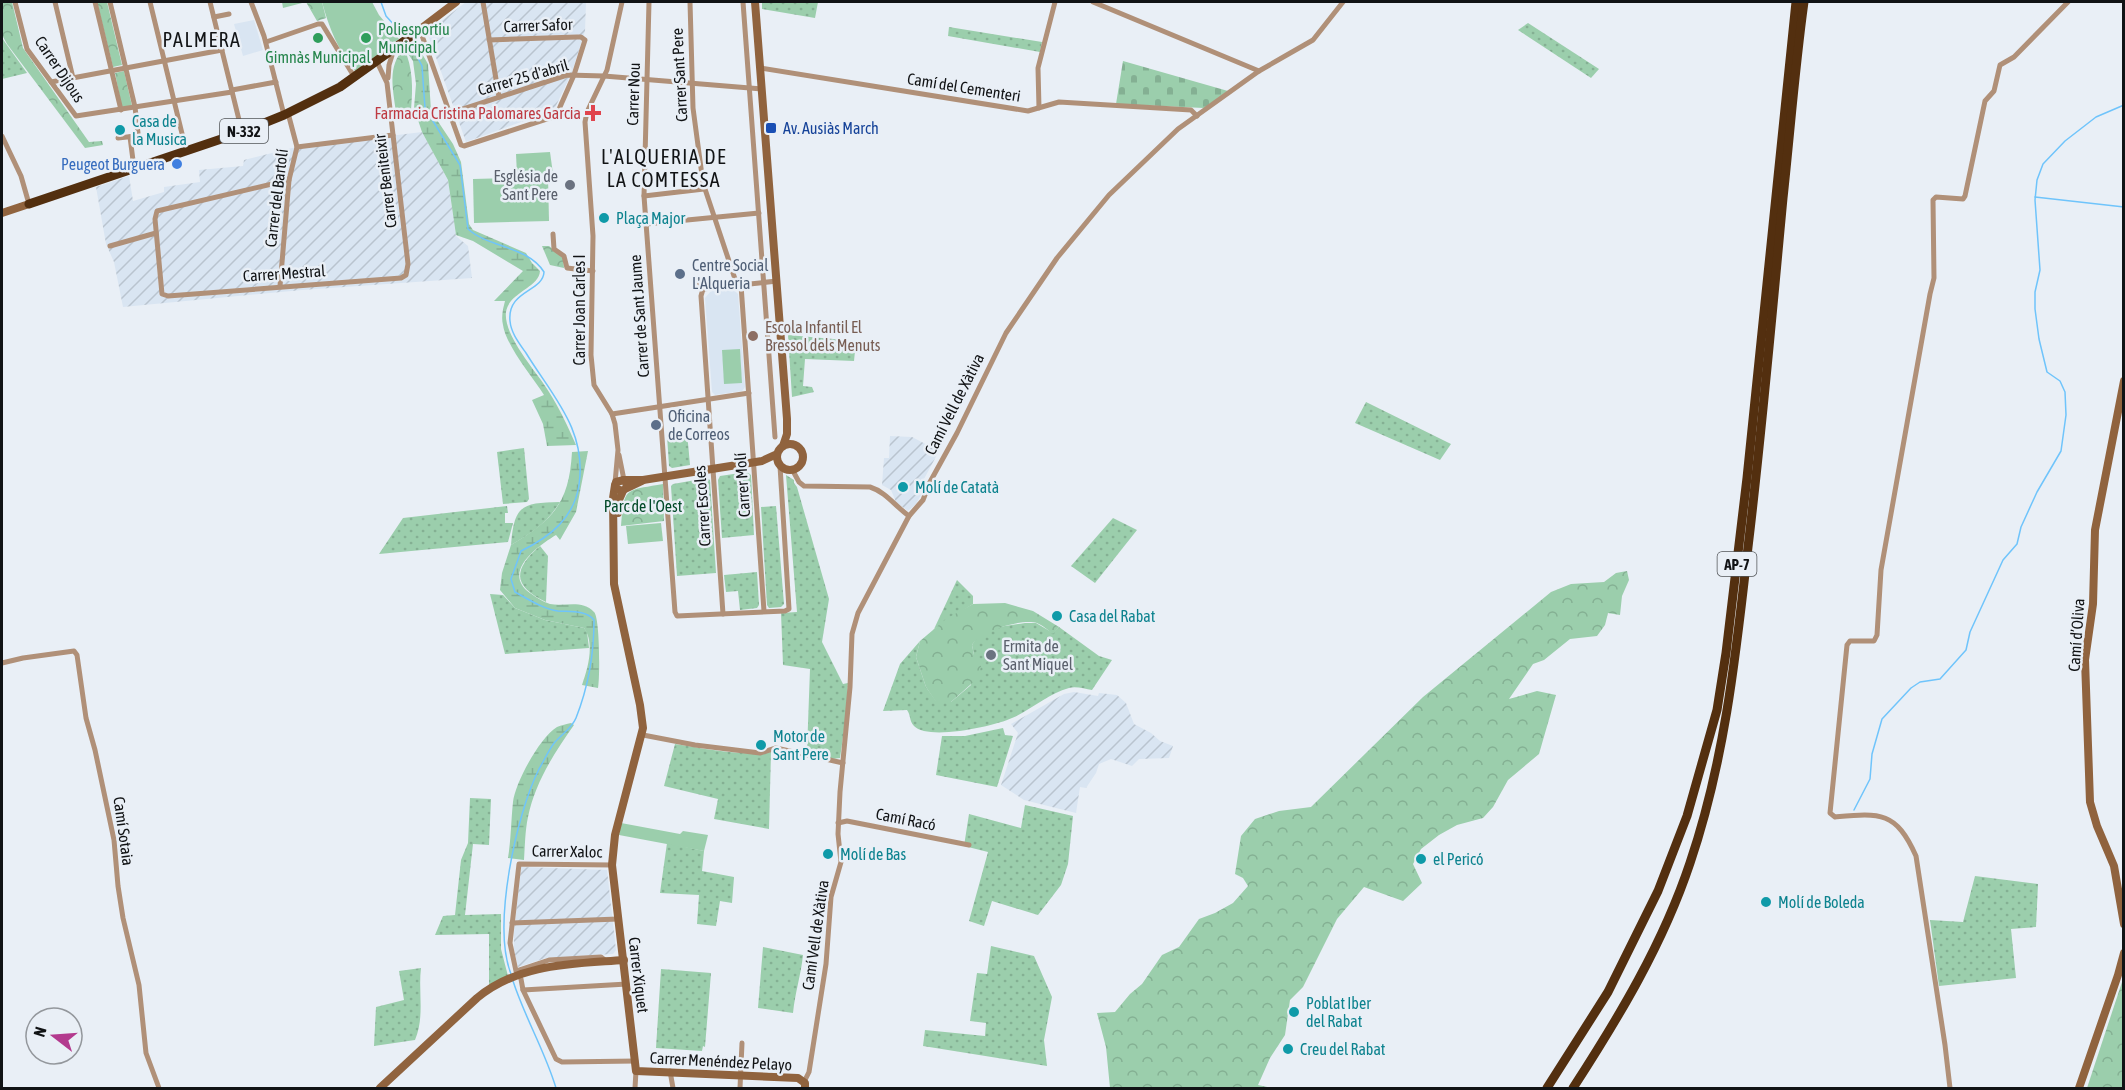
<svg xmlns="http://www.w3.org/2000/svg" width="2125" height="1090" font-family="'Asap Condensed',sans-serif">
	<defs>
		<pattern id="industrial-furrows" width="10" height="10" patternUnits="userSpaceOnUse" patternTransform="scale(1.5)"><rect width="10" height="10" fill="#d9e5f2"/><path d="M-1 1l2-2M0 10L10 0M9 11l2-2" fill="none" stroke="#b9c4cf"/></pattern>
		<pattern id="grass-dots" width="8" height="8" patternUnits="userSpaceOnUse" patternTransform="scale(1.5)"><rect width="8" height="8" fill="#9bceac"/><path d="M2 2h.1M6 6h.1" fill="none" stroke="#84b093" stroke-width="1.8" stroke-linecap="round"/></pattern>
		<pattern id="forest-crowns" width="20" height="18" patternUnits="userSpaceOnUse" patternTransform="scale(1.5)"><rect width="20" height="18" fill="#9bceac"/><path d="M2 6a3 3 0 1 1 6 0M12 15a3 3 0 1 1 6 0" fill="none" stroke="#84b093"/></pattern>
		<pattern id="wetland-marsh" width="20" height="14" patternUnits="userSpaceOnUse" patternTransform="scale(1.5)"><rect width="20" height="14" fill="#9bceac"/><path d="M1 5h8M5 5V1M11 12h8M15 12V8" fill="none" stroke="#84b093"/></pattern>
		<pattern id="cemetery-stones" width="16" height="16" patternUnits="userSpaceOnUse" patternTransform="scale(1.5)"><rect width="16" height="16" fill="#9bceac"/><path d="M2 7V4a2 2 0 0 1 4 0v3zM10 15v-3a2 2 0 0 1 4 0v3z" fill="#84b093"/></pattern>
	</defs>
	<rect width="100%" height="100%" fill="#e9eff6"/>
	<g fill="#d9e5f2">
		<polygon points="254,20 263,50 243,56 234,24"/>
		<polygon points="734,290 738,294 745,387 742,391 715,395 712,392 705,298 711,291"/>
	</g>
	<g fill="url(#industrial-furrows)">
		<polygon points="466,2 586,2 585,31 572,72 554,110 466,142 427,32"/>
		<polygon points="422,132 448,180 456,236 468,246 472,278 302,290 123,307 114,262 106,244 96,187 129,176 133,201 164,192 164,187 200,182 199,170 243,166 244,160 292,148"/>
		<polygon points="890,436 912,437 939,451 917,492 921,495 916,504 908,511 896,502 891,490 882,485 884,458 889,458"/>
		<polygon points="1074,692 1098,696 1099,693 1117,695 1126,703 1134,724 1151,733 1160,741 1173,746 1169,758 1139,759 1132,766 1111,759 1099,764 1096,773 1086,788 1080,787 1076,813 1024,800 1001,785 1018,733 1011,724 1064,694"/>
		<polygon points="521,867 607,870 616,950 613,954 546,958 518,967 514,950 514,932"/>
	</g>
	<g fill="url(#grass-dots)">
		<polygon points="762,2 818,2 815,18 762,9"/>
		<polygon points="1528,23 1599,69 1591,78 1518,30"/>
		<polygon points="949,27 1042,42 1040,52 948,36"/>
		<polygon points="2,38 27,73 2,79"/>
		<polygon points="788,335 856,341 854,361 805,359 803,386 812,387 814,392 792,397"/>
		<polygon points="1366,402 1451,444 1440,460 1355,423"/>
		<polygon points="687,432 690,465 672,468 669,466 667,435"/>
		<polygon points="524,448 529,499 527,502 503,504 497,452"/>
		<polygon points="747,472 751,475 754,535 722,538 718,480 720,476"/>
		<polygon points="786,475 794,480 794,483 797,487 829,599 822,642 843,684 848,683 846,716 840,758 832,759 807,751 810,669 783,665 781,613 797,612"/>
		<polygon points="707,478 710,480 716,573 677,576 671,486 673,484"/>
		<path d="M560,502C546,524 533,532 511,545C514,504 523,503 560,502Z"/>
		<polygon points="507,506 508,513 505,513 505,523 513,523 508,542 379,554 403,518"/>
		<polygon points="776,506 784,604 781,607 769,608 767,605 761,507"/>
		<polygon points="1113,518 1137,530 1095,583 1071,566"/>
		<path d="M540,546L548,556L546,602C512,586 513,569 540,546Z"/>
		<polygon points="757,572 759,605 757,608 740,610 738,591 726,592 724,575"/>
		<polygon points="957,580 973,596 973,604 934,629"/>
		<polygon points="490,594 503,595 515,608 545,620 584,628 587,632 589,648 505,654"/>
		<path d="M1025,623H1036L1053,633L1059,627L1099,656L1112,660L1092,690C1085,689 1076,686 1069,688C1049,693 1031,710 1012,718C995,726 928,741 914,726C909,721 911,715 907,710L883,711L900,664L920,641L916,657L926,687L936,701L951,702L971,685L974,655L972,645C982,627 1007,626 1025,623Z"/>
		<polygon points="1003,728 1005,735 1013,736 997,787 936,775 942,736 965,736"/>
		<path d="M675,744C707,749 739,756 771,752L769,829L714,819L718,799L664,786Z"/>
		<polygon points="470,798 491,799 489,845 473,844 465,915 501,914 501,949 508,976 489,986 489,934 435,935 443,916 455,915 461,860 468,843"/>
		<polygon points="1025,805 1073,816 1068,864 1061,885 1038,915 992,901 984,926 969,921 988,852 964,846 969,814 1021,828"/>
		<polygon points="667,843 704,851 702,871 734,877 732,903 720,901 716,926 697,924 699,895 660,893"/>
		<polygon points="1975,876 2038,884 2036,927 2011,929 2016,978 1939,986 1930,920 1963,922"/>
		<polygon points="991,946 1034,956 1052,997 1044,1040 1047,1066 923,1046 925,1030 985,1036 986,1023 970,1021 977,973 987,974"/>
		<path d="M763,947L803,955C801,975 795,992 793,1013L758,1008Z"/>
		<path d="M421,968C418,992 425,1016 415,1040L374,1046L376,1007L404,1000L399,971Z"/>
		<polygon points="661,969 711,973 705,1047 703,1046 702,1051 656,1048"/>
	</g>
	<g fill="url(#forest-crowns)">
		<polygon points="2,2 12,2 23,48 89,142 102,141 103,145 85,148 7,44 2,35"/>
		<polygon points="97,2 107,2 122,65 113,67"/>
		<polygon points="282,2 322,2 326,18 317,21 306,2 283,8"/>
		<path d="M404,48C413,68 413,88 411,110L396,112C393,88 387,67 404,48Z"/>
		<polygon points="124,71 132,106 122,108 115,73"/>
		<polygon points="542,246 549,246 563,257 564,268 550,265"/>
		<path d="M663,484L664,521L621,526C624,486 625,491 663,484Z"/>
		<polygon points="1627,571 1629,580 1622,596 1620,615 1608,613 1605,625 1597,636 1570,639 1544,660 1533,664 1509,699 1537,691 1556,695 1539,754 1508,780 1493,807 1483,818 1457,825 1439,835 1421,849 1413,864 1422,883 1403,901 1364,887 1337,919 1303,987 1290,1000 1285,1035 1270,1058 1258,1085 1272,1088 1110,1088 1106,1047 1097,1013 1115,1012 1130,994 1142,984 1162,955 1179,947 1199,919 1215,913 1233,903 1248,886 1243,878 1235,874 1241,836 1255,819 1279,811 1311,807 1423,697 1551,592 1571,584 1604,582 1616,573"/>
		<path d="M1005,603L1033,611L1059,627L1053,634C1048,630 1042,625 1037,623C1022,618 980,631 972,645L974,655L981,666L979,677L951,702H936L926,687L916,657L920,641L946,619L973,604Z"/>
		<polygon points="2123,979 2123,1088 2087,1088"/>
	</g>
	<g fill="url(#wetland-marsh)">
		<path d="M414,40L428,64L431,111L453,144L461,162L469,224L473,230L526,253L532,263L540,271C539,288 509,292 506,312C503,336 537,372 549,392C560,409 568,427 576,445L547,446L543,424L532,400L544,395C532,376 506,346 503,325C501,317 503,309 505,301H494L523,271L473,241L456,235L448,180L422,132L414,108L416,84L413,61L404,48Z"/>
		<path d="M588,451L576,512L560,540L556,535C538,546 501,572 530,593C536,597 543,602 550,604C565,607 582,599 594,612C600,617 600,679 598,688L582,685C588,668 595,643 584,628L545,620L515,608L500,590L502,573L511,545C554,519 569,503 572,452Z"/>
		<path d="M571,723L574,725C554,753 535,783 528,817C525,831 525,846 524,860L508,858C511,840 511,821 513,802C515,783 540,737 557,727C561,725 567,724 571,723Z"/>
	</g>
	<polygon fill="url(#cemetery-stones)" points="1123,61 1228,91 1204,108 1116,104"/>
	<g fill="#9bceac">
		<path d="M322,2H372L379,15L399,39L355,71C338,50 329,28 322,2Z"/>
		<polygon points="550,152 553,174 517,175 516,154"/>
		<polygon points="548,177 549,221 474,223 473,179"/>
		<polygon points="740,349 742,383 724,384 722,350"/>
		<polygon points="661,523 663,541 628,544 626,526"/>
		<polygon points="621,823 680,834 683,831 708,835 704,851 619,835"/>
	</g>
	<g fill="none" stroke-linecap="round" stroke-linejoin="round">
		<g stroke="#6fc4fb" stroke-width="1.5">
			<polyline points="381,2 386,16 405,37"/>
			<path d="M410,43L422,66L425,108L460,165L468,229C489,248 528,246 544,272C543,292 507,290 510,321C511,333 519,343 526,353C553,397 587,430 579,485C574,518 550,537 521,551L511,579L515,592C528,599 543,609 558,611C570,612 586,610 594,620C594,655 589,685 576,718C572,728 562,734 555,742C549,749 544,761 539,769C516,815 492,926 511,974"/>
			<polyline points="2035,197 2124,207"/>
			<polyline points="1854,810 1870,779 1872,754 1882,719 1911,688 1920,682 1940,679 1966,650 1970,632 2003,560 2017,544 2021,527 2037,492 2061,451 2066,415 2065,392 2060,381 2047,372 2039,339 2035,309 2035,292 2040,270 2035,200 2037,180 2043,164 2065,141 2096,117 2124,105"/>
			<path d="M513,981C525,1018 545,1051 556,1088"/>
		</g>
		<g stroke="#b09078" stroke-width="5">
			<polyline points="15,2 27,49 76,116 232,92"/>
			<polyline points="55,2 73,78"/>
			<polyline points="95,2 121,110"/>
			<polyline points="110,2 135,107 138,133 136,136 118,138"/>
			<polyline points="150,2 186,150"/>
			<polyline points="210,2 242,132"/>
			<polyline points="251,2 264,36 284,115"/>
			<polyline points="483,2 499,97"/>
			<polyline points="649,2 644,196 675,612 677,616 785,611 789,609 780,466"/>
			<polyline points="690,2 693,108 703,183 737,285"/>
			<polyline points="743,2 775,437"/>
			<polyline points="1093,2 1259,71"/>
			<polyline points="214,17 229,14"/>
			<polyline points="420,30 461,145 464,146 556,116 574,75 585,40 581,37 577,37 489,40"/>
			<polyline points="266,42 318,24 322,24 355,78"/>
			<polyline points="761,68 1028,111 1059,102 1191,110 1197,116"/>
			<polyline points="388,78 389,65 394,49"/>
			<polyline points="51,82 222,50"/>
			<polyline points="232,90 276,82"/>
			<polyline points="1039,108 1038,68 1055,2"/>
			<polyline points="451,113 567,75 604,76 762,89"/>
			<polyline points="2,136 21,176 29,204"/>
			<polyline points="130,137 134,168"/>
			<polyline points="297,147 393,135"/>
			<polyline points="289,180 157,211 155,219 162,294 168,296 401,278 406,275 408,264 387,83 377,62"/>
			<polyline points="644,196 704,189"/>
			<polyline points="646,224 759,213"/>
			<polyline points="553,234 554,249 564,256 567,268 593,271"/>
			<polyline points="110,246 156,233"/>
			<polyline points="697,279 703,289"/>
			<polyline points="741,285 764,611"/>
			<polyline points="280,286 289,180 297,147 288,113"/>
			<polyline points="703,289 701,296 723,614"/>
			<polyline points="703,289 777,281"/>
			<polyline points="612,414 749,393"/>
			<polyline points="619,455 624,480"/>
			<path d="M793,471L799,482L804,486L870,487C886,492 895,506 909,516"/>
			<polyline points="615,483 618,450 615,424 612,414 594,385 591,355 593,236 585,122 587,112 607,70 622,2"/>
			<polyline points="2,663 23,658 74,651 77,655 86,718 95,750 114,840 118,886 123,918 139,985 146,1053 159,1088"/>
			<polyline points="643,735 695,745 760,753 776,748 843,763"/>
			<polyline points="838,823 847,821 969,845"/>
			<polyline points="512,923 618,919"/>
			<polyline points="606,961 601,957 549,960 516,971 510,943 519,864 612,865"/>
			<polyline points="517,972 521,979 523,990 556,1059 562,1062 636,1061"/>
			<polyline points="523,990 627,984"/>
			<polyline points="670,1071 673,1088"/>
			<polyline points="804,1082 809,1072 826,964 831,897 841,862 838,834 840,792 850,687 852,634 858,613 909,516 923,500 930,482 957,433 1006,333 1057,258 1109,195 1178,129 1259,71 1313,40 1343,2"/>
			<polyline points="635,1088 636,1071"/>
			<polyline points="740,1088 742,1043"/>
			<path d="M1950,1088L1945,1045L1916,856C1896,811 1880,813 1835,817L1830,813L1847,645L1850,641H1874L1877,635L1881,570L1930,294L1934,278L1933,200L1936,197L1963,199L1965,196L1985,101L1994,91L2000,65L2014,57L2068,2"/>
		</g>
		<g stroke="#90633e" stroke-width="8">
			<polyline points="755,2 787,419 787,434 783,446"/>
			<polyline points="410,37 456,2"/>
			<polyline points="2,213 29,204"/>
			<polyline points="2124,381 2095,530 2093,604 2085,660 2090,802 2097,826 2114,866 2124,924"/>
			<circle cx="790" cy="457" r="13"/>
			<polyline points="624,480 643,480 762,461 777,454"/>
			<polyline points="615,485 613,498 614,584 640,705 643,728 615,835 612,865 636,1071 798,1078 805,1083 805,1088"/>
			<polyline points="626,488 627,484 624,480 616,482 615,487 621,491 642,481"/>
			<polyline points="618,513 619,500 623,491"/>
			<path d="M380,1088L477,998C519,963 573,964 624,960"/>
			<polyline points="2079,1088 2118,975 2124,953"/>
		</g>
		<g stroke="#532f0f" stroke-width="9">
			<polyline points="29,204 242,132 284,115 340,87 410,37"/>
			<polyline points="1547,1088 1608,992 1658,891 1687,816 1717,710 1726,653 1747,478 1796,2"/>
			<path d="M1573,1088C1619,1017 1663,944 1690,863C1725,760 1736,654 1748,547C1762,431 1772,315 1783,198C1790,133 1795,67 1804,2"/>
		</g>
	</g>
	<g fill="#2e9e5b" stroke="#e9eff6" stroke-width="2">
		<circle cx="318" cy="38" r="6"/>
		<circle cx="366" cy="38" r="6"/>
	</g>
	<path fill="#e0444e" stroke="#e9eff6" stroke-width="2" d="M590 104h6v6h6v6h-6v6h-6v-6h-6v-6h6z"/>
	<rect fill="#1a4fb4" stroke="#e9eff6" stroke-width="2" x="765" y="122" width="12" height="12" rx="3"/>
	<g fill="#0f9aa8" stroke="#e9eff6" stroke-width="2">
		<circle cx="120" cy="130" r="6"/>
		<circle cx="604" cy="218" r="6"/>
		<circle cx="903" cy="487" r="6"/>
		<circle cx="1057" cy="616" r="6"/>
		<circle cx="761" cy="745" r="6"/>
		<circle cx="828" cy="854" r="6"/>
		<circle cx="1421" cy="859" r="6"/>
		<circle cx="1766" cy="902" r="6"/>
		<circle cx="1294" cy="1012" r="6"/>
		<circle cx="1288" cy="1049" r="6"/>
	</g>
	<circle fill="#3f7fe0" stroke="#e9eff6" stroke-width="2" cx="177" cy="164" r="6"/>
	<g fill="#6b7280" stroke="#e9eff6" stroke-width="2">
		<circle cx="570" cy="185" r="6"/>
		<circle cx="991" cy="655" r="6"/>
	</g>
	<g fill="#5c6f8a" stroke="#e9eff6" stroke-width="2">
		<circle cx="680" cy="274" r="6"/>
		<circle cx="656" cy="425" r="6"/>
	</g>
	<circle fill="#8d6e63" stroke="#e9eff6" stroke-width="2" cx="753" cy="336" r="6"/>
	<g text-anchor="middle" dominant-baseline="central" stroke-width="5" stroke-linejoin="round" paint-order="stroke">
		<g fill="#e9eff6" stroke="#525558" stroke-width="1.5">
			<rect x="220" y="119" width="48" height="24" rx="4.5"/>
			<rect x="1717.5" y="552" width="39" height="24" rx="4.5"/>
		</g>
		<g font-size="15" font-weight="bold" fill="#111315">
			<text x="244" y="131">N-332</text>
			<text x="1737" y="564">AP-7</text>
		</g>
		<g font-size="16" fill="#111315" stroke="#e9eff6">
			<text transform="translate(538 25) rotate(-2)">Carrer Safor</text>
			<text transform="translate(60 69) rotate(56)">Carrer Dijous</text>
			<text transform="translate(679 75) rotate(-93)">Carrer Sant Pere</text>
			<text transform="translate(523 77) rotate(-16)">Carrer 25 d'abril</text>
			<text transform="translate(964 87) rotate(9)">Camí del Cementeri</text>
			<text transform="translate(633 94) rotate(-88)">Carrer Nou</text>
			<text transform="translate(385 181) rotate(-97)">Carrer Beniteixir</text>
			<text transform="translate(276 198) rotate(-83)">Carrer del Bartolí</text>
			<text transform="translate(284 273) rotate(-4)">Carrer Mestral</text>
			<text transform="translate(579 310) rotate(-90)">Carrer Joan Carles I</text>
			<text transform="translate(639 316) rotate(-94)">Carrer de Sant Jaume</text>
			<text transform="translate(954 404) rotate(-63)">Camí Vell de Xàtiva</text>
			<text transform="translate(742 485) rotate(-94)">Carrer Molí</text>
			<text transform="translate(702 506) rotate(-94)">Carrer Escoles</text>
			<text transform="translate(2076 635) rotate(-86)">Camí d’Oliva</text>
			<text transform="translate(906 819) rotate(11)">Camí Racó</text>
			<text transform="translate(124 831) rotate(82)">Camí Sotaia</text>
			<text transform="translate(567 851) rotate(1)">Carrer Xaloc</text>
			<text transform="translate(815 935) rotate(-82)">Camí Vell de Xàtiva</text>
			<text transform="translate(639 975) rotate(83)">Carrer Xiquet</text>
			<text transform="translate(721 1061) rotate(3)">Carrer Menéndez Pelayo</text>
		</g>
		<g font-size="16" fill="#27864d" stroke="#e9eff6" text-anchor="start">
			<text x="378" y="29">Poliesportiu<tspan x="378" dy="18">Municipal</tspan></text>
			<text x="318" y="57" text-anchor="middle">Gimnàs Municipal</text>
		</g>
		<g font-size="16" fill="#be3a42" stroke="#e9eff6" text-anchor="end">
			<text x="581" y="113">Farmacia Cristina Palomares Garcia</text>
		</g>
		<g font-size="16" fill="#0d838f" stroke="#e9eff6" text-anchor="start">
			<text x="132" y="121">Casa de<tspan x="132" dy="18">la Musica</tspan></text>
			<text x="616" y="218">Plaça Major</text>
			<text x="915" y="487">Molí de Catatà</text>
			<text x="1069" y="616">Casa del Rabat</text>
			<text x="773" y="736">Motor de<tspan x="773" dy="18">Sant Pere</tspan></text>
			<text x="840" y="854">Molí de Bas</text>
			<text x="1433" y="859">el Pericó</text>
			<text x="1778" y="902">Molí de Boleda</text>
			<text x="1306" y="1003">Poblat Iber<tspan x="1306" dy="18">del Rabat</tspan></text>
			<text x="1300" y="1049">Creu del Rabat</text>
		</g>
		<g font-size="16" fill="#164399" stroke="#e9eff6" text-anchor="start">
			<text x="783" y="128">Av. Ausiàs March</text>
		</g>
		<g font-size="16" fill="#366cbe" stroke="#e9eff6" text-anchor="end">
			<text x="165" y="164">Peugeot Burguera</text>
		</g>
		<g font-size="16" fill="#5b616d" stroke="#e9eff6" text-anchor="end">
			<text x="558" y="176">Església de<tspan x="558" dy="18">Sant Pere</tspan></text>
			<text x="1003" y="646" text-anchor="start">Ermita de<tspan x="1003" dy="18">Sant Miquel</tspan></text>
		</g>
		<g font-size="16" fill="#4e5e75" stroke="#e9eff6" text-anchor="start">
			<text x="692" y="265">Centre Social<tspan x="692" dy="18">L'Alqueria</tspan></text>
			<text x="668" y="416">Oficina<tspan x="668" dy="18">de Correos</tspan></text>
		</g>
		<g font-size="16" fill="#785e54" stroke="#e9eff6" text-anchor="start">
			<text x="765" y="327">Escola Infantil El<tspan x="765" dy="18">Bressol dels Menuts</tspan></text>
		</g>
		<g font-size="16" fill="#004927" stroke="#e9eff6">
			<text x="643" y="506">Parc de l'Oest</text>
		</g>
		<g font-size="20" letter-spacing="1.5" fill="#111315" stroke="#e9eff6">
			<text x="202" y="39">PALMERA</text>
			<text x="664" y="156">L'ALQUERIA DE<tspan x="664" dy="23">LA COMTESSA</tspan></text>
		</g>
	</g>
	<rect width="2125" height="1090" fill="none" stroke="#111315" stroke-width="6"/>
	<g transform="translate(54 1036) rotate(287)"><circle r="28" fill="#e9eff6" stroke="#93979c" stroke-width="1.5"/>
	<path d="M0-4.5L10 22L0 15L-10 22Z" fill="#b33a8e"/>
	<text y="-9" font-size="16" font-weight="bold" text-anchor="middle" fill="#111315">N</text>
	</g>
</svg>
